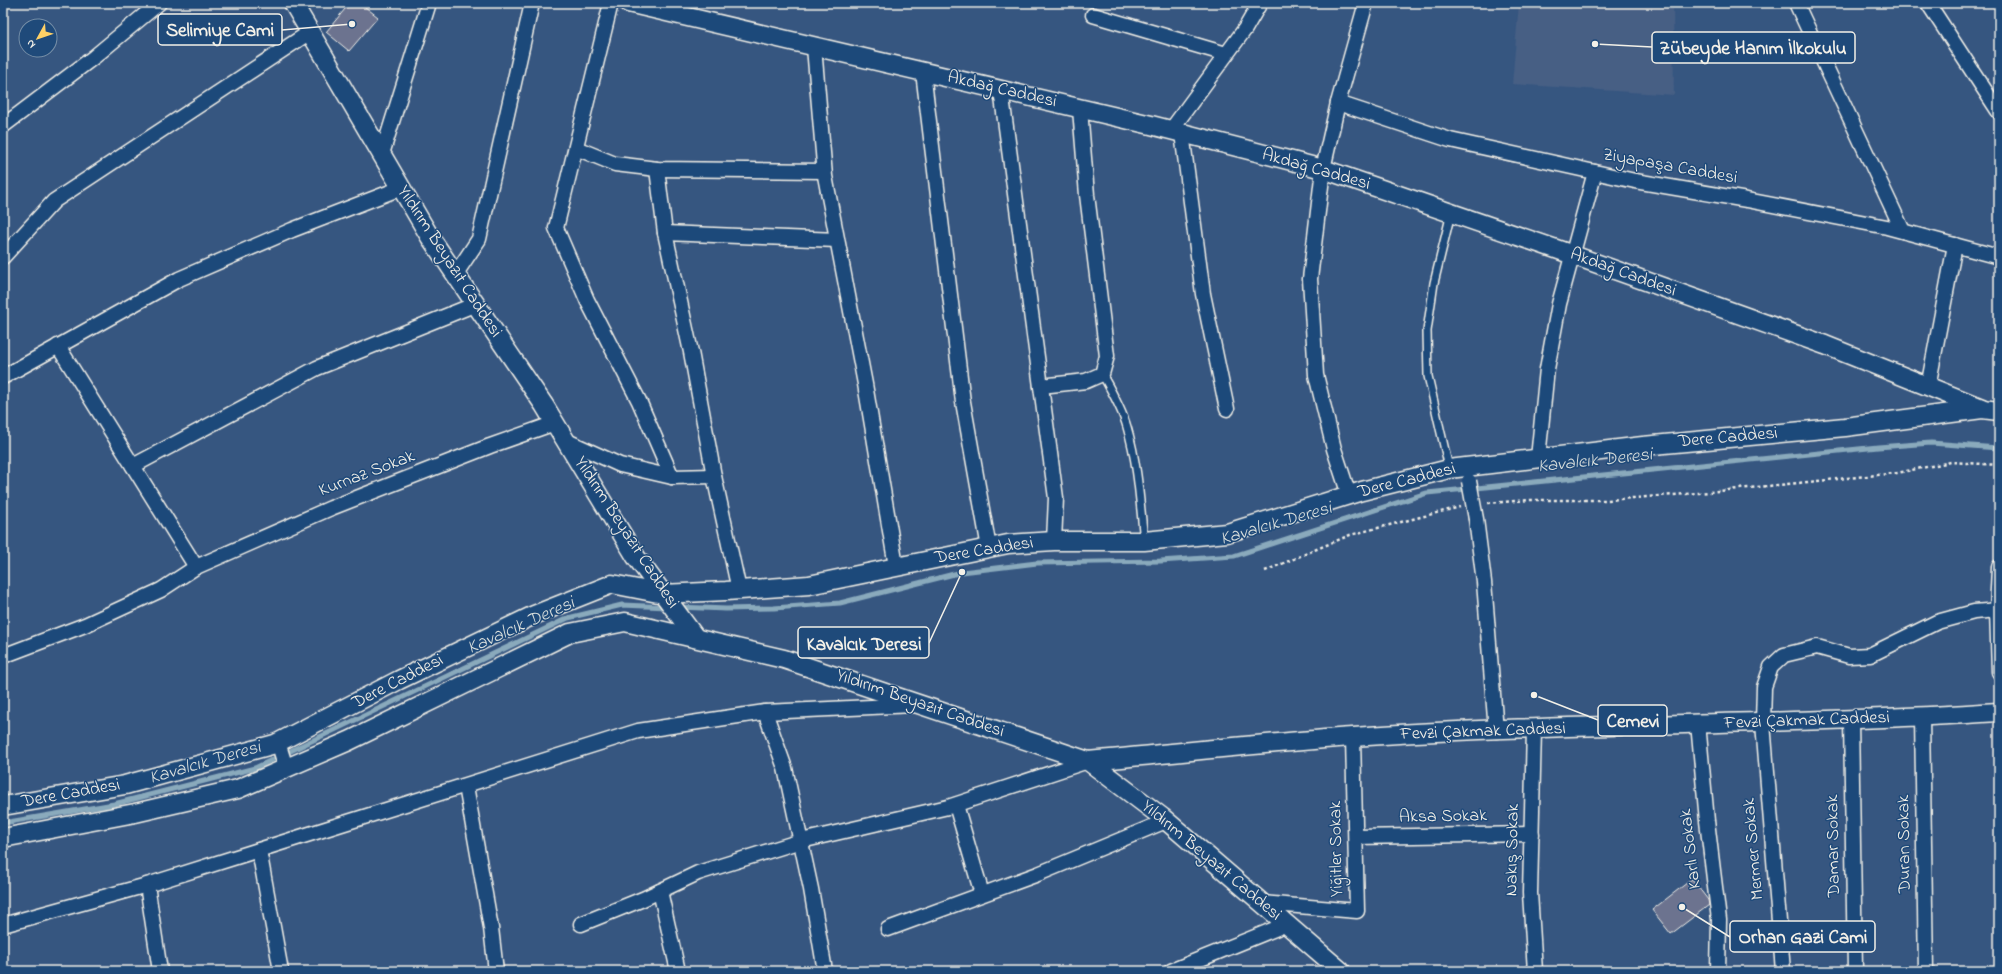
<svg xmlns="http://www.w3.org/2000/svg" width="2002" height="974" font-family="'Indie Flower',sans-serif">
	<rect width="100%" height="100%" fill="#365680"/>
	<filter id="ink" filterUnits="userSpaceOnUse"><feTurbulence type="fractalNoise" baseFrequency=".025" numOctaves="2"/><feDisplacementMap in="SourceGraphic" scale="8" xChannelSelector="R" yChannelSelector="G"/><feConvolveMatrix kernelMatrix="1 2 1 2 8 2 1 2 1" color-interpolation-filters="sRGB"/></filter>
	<g filter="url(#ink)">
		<polygon fill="#465f84" points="1519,3 1673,3 1674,95 1512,84"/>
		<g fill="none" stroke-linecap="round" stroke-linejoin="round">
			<g stroke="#8aaabc" stroke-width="5">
				<polyline points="678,607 726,609 774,608 840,603 962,572 1037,563 1160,561 1234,556 1427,493 1878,447 1931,443 1998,448"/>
				<polyline points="3,823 114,804 255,768 568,618 622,605 668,607"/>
			</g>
		</g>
		<g fill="#6c738f" stroke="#f4f1e8">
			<polygon points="350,3 360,3 378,17 349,51 326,32"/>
			<polygon points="1692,879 1708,900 1709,905 1671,934 1652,910"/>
		</g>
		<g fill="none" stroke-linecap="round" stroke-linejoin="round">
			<g stroke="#f4f1e8" stroke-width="10">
				<g id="service">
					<path d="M1102,374C1111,390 1122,409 1127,427C1138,464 1140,503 1144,541"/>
					<polyline points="1449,468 1428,376 1427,331 1434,283 1451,213"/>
				</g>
			</g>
			<g stroke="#f4f1e8" stroke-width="17">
				<g id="minor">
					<polyline points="611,3 556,228 587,300 639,401 672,477"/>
					<polyline points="1796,3 1903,231"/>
					<polyline points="1928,3 1999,112"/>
					<polyline points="1093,15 1226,54"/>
					<polyline points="814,47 825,176 865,384 896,566"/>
					<polyline points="923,72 963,402 989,548"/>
					<polyline points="1001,90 1056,498 1054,541"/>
					<polyline points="1338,103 1450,140 1635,181 1747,200 1887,227 1999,257"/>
					<polyline points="3,126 94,57 159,3"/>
					<polyline points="1171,130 1245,29 1260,3"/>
					<polyline points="1182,133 1203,294 1227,409"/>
					<polyline points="576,148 615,164 657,169 824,171"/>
					<polyline points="382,154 429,3"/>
					<polyline points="657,169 665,233 691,352 714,476 739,590"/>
					<polyline points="665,233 837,240"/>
					<polyline points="3,257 54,201 310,32"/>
					<polyline points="455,275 479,239 532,3"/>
					<polyline points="58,346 196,567"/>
					<polyline points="3,377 179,279 292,230 401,188"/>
					<polyline points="1041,386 1086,381 1102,374 1107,356 1087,195 1080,109"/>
					<polyline points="1928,387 1955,245"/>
					<polyline points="565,440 620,465 672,477 714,476"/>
					<polyline points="1538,458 1547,369 1559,304 1595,172"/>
					<polyline points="133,466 317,368 476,304"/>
					<polyline points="1349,495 1334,449 1316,375 1310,279 1323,169 1338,103 1366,3"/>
					<polyline points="1476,519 1484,582 1496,731"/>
					<polyline points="1999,567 1997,610 1999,672"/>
					<polyline points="3,656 85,625 161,590 196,567 331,508 490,446 555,423"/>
					<polyline points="765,712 785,768 811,889 825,971"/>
					<polyline points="1922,717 1926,971"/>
					<polyline points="1851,720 1855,971"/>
					<polyline points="1698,723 1707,821 1719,920 1718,971"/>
					<polyline points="1534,729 1530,893 1535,971"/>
					<polyline points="278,742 286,768"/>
					<polyline points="466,786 491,928 496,971"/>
					<polyline points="956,805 982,894"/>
					<polyline points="1356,837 1532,834"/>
					<polyline points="259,850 281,971"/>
					<polyline points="147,885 160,971"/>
					<polyline points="660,891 678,971"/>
					<polyline points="1262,903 1357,911 1353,737"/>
					<polyline points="581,924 643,899 698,873 801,841 948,807 1088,761"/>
					<polyline points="3,925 147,885 638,731 765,712 914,705"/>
					<polyline points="888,929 1038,874 1166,821"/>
					<polyline points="1171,971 1287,924"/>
					<polyline points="1783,971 1763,723 1764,687 1771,667 1784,655 1817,647 1849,656 1870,655 1937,622 1974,612 1999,610"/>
				</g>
			</g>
			<g stroke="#f4f1e8" stroke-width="21">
				<g id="tertiary">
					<polyline points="293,3 430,237 544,405 636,557 695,637"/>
					<polyline points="628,3 1151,125 1323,169 1556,249 1825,345 1982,408"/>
					<path d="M1088,761C1176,753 1264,743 1353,737C1568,722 1784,726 1999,712"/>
					<polyline points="3,806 125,785 275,744 399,680 534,615 612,584 663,594 726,591 809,585 1008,544 1054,541 1144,541 1227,533 1362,491 1449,469 1643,446 1845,427 1982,409 1999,411"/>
					<polyline points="3,838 135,813 238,789 349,741 570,633 625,622 784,659 1088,761 1162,817 1341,971"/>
				</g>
			</g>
			<g stroke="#f4f1e8" stroke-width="2.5" stroke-dasharray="3 3" stroke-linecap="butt">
				<polyline points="1488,503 1530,500 1607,500 1699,493 1897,473 1951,462 1999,465"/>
				<polyline points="1265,571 1350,535 1460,507"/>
			</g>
			<use href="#service" stroke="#1f4a7a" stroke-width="7"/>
			<use href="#minor" stroke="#1f4a7a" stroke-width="14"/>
			<use href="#tertiary" stroke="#1f4a7a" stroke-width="18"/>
			<g stroke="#f4f1e8" stroke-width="17" stroke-linecap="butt">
				<polyline id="minor-bridge" points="1469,481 1476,519"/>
			</g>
			<use href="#minor-bridge" stroke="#1f4a7a" stroke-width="14"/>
		</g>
	</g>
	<g text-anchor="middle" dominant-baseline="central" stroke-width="3" stroke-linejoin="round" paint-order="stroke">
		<g font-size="18" fill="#f4f1e8" stroke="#1f4a7a">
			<text transform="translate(1002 90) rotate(13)">Akdağ Caddesi</text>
			<text transform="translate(1670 167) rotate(10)">Ziyapaşa Caddesi</text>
			<text transform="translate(1316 170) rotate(16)">Akdağ Caddesi</text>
			<text transform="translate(449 262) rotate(57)">Yıldırım Beyazıt Caddesi</text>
			<text transform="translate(1623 273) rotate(20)">Akdağ Caddesi</text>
			<text transform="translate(1728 438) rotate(-5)">Dere Caddesi</text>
			<text transform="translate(367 474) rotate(-21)">Kurnaz Sokak</text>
			<text transform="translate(1407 481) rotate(-14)">Dere Caddesi</text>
			<text transform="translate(626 533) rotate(57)">Yıldırım Beyazıt Caddesi</text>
			<text transform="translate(984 551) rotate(-9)">Dere Caddesi</text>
			<text transform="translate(398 682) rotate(-27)">Dere Caddesi</text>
			<text transform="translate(920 704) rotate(19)">Yıldırım Beyazıt Caddesi</text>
			<text transform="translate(1807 721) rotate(-2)">Fevzi Çakmak Caddesi</text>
			<text transform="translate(1483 732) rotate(-2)">Fevzi Çakmak Caddesi</text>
			<text transform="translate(71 794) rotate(-10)">Dere Caddesi</text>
			<text transform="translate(1443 817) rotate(-1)">Aksa Sokak</text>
			<text transform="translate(1905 844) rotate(-91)">Duran Sokak</text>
			<text transform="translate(1834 846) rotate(-91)">Damar Sokak</text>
			<text transform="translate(1337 849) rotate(-91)">Yiğitler Sokak</text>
			<text transform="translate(1691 849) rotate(-97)">Karlı Sokak</text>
			<text transform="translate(1754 849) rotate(-95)">Mermer Sokak</text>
			<text transform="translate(1513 850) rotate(-89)">Nakış Sokak</text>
			<text transform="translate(1211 861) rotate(40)">Yıldırım Beyazıt Caddesi</text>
		</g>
		<g font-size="19" font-style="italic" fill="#d9dfdd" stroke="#1f4a7a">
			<text transform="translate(1595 461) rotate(-6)">Kavalcık Deresi</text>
			<text transform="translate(1276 524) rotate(-16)">Kavalcık Deresi</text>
			<text transform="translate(521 626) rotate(-24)">Kavalcık Deresi</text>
			<text transform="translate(205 763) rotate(-16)">Kavalcık Deresi</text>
		</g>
	</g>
	<path fill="none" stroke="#f4f1e8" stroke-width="1.5" d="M352 24L282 30M1595 44L1652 47M962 572L929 643M1534 695L1598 720M1682 907L1730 937"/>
	<g fill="#f4f1e8" stroke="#1f4a7a" stroke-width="1.5">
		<circle cx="352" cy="24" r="4"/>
		<circle cx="1595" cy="44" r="4"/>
		<circle cx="962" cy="572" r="4"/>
		<circle cx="1534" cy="695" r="4"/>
		<circle cx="1682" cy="907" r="4"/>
	</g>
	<g fill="#1f4a7a" stroke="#f4f1e8" stroke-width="1.5">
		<rect x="158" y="14" width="124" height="31" rx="4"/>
		<rect x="1652" y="32" width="203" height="31" rx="4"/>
		<rect x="798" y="627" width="131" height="31" rx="4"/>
		<rect x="1598" y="705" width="69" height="31" rx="4"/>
		<rect x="1730" y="921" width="145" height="31" rx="4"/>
	</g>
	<g font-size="19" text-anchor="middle" font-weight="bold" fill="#f4f1e8">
		<text x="220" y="36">Selimiye Cami</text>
		<text x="1753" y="54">Zübeyde Hanım İlkokulu</text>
		<text x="864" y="650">Kavalcık Deresi</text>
		<text x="1633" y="727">Cemevi</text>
		<text x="1803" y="943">Orhan Gazi Cami</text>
	</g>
	<rect width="2002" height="974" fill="none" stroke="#1f4a7a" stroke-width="16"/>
	<rect x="8" y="8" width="1986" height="958" fill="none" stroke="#f4f1e8" stroke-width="1.5" filter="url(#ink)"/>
	<g transform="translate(38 38) rotate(230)"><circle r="19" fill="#1f4a7a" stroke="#748da6"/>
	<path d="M0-3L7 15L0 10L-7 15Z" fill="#ffd166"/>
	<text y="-6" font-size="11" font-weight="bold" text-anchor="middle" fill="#f4f1e8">N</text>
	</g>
</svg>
